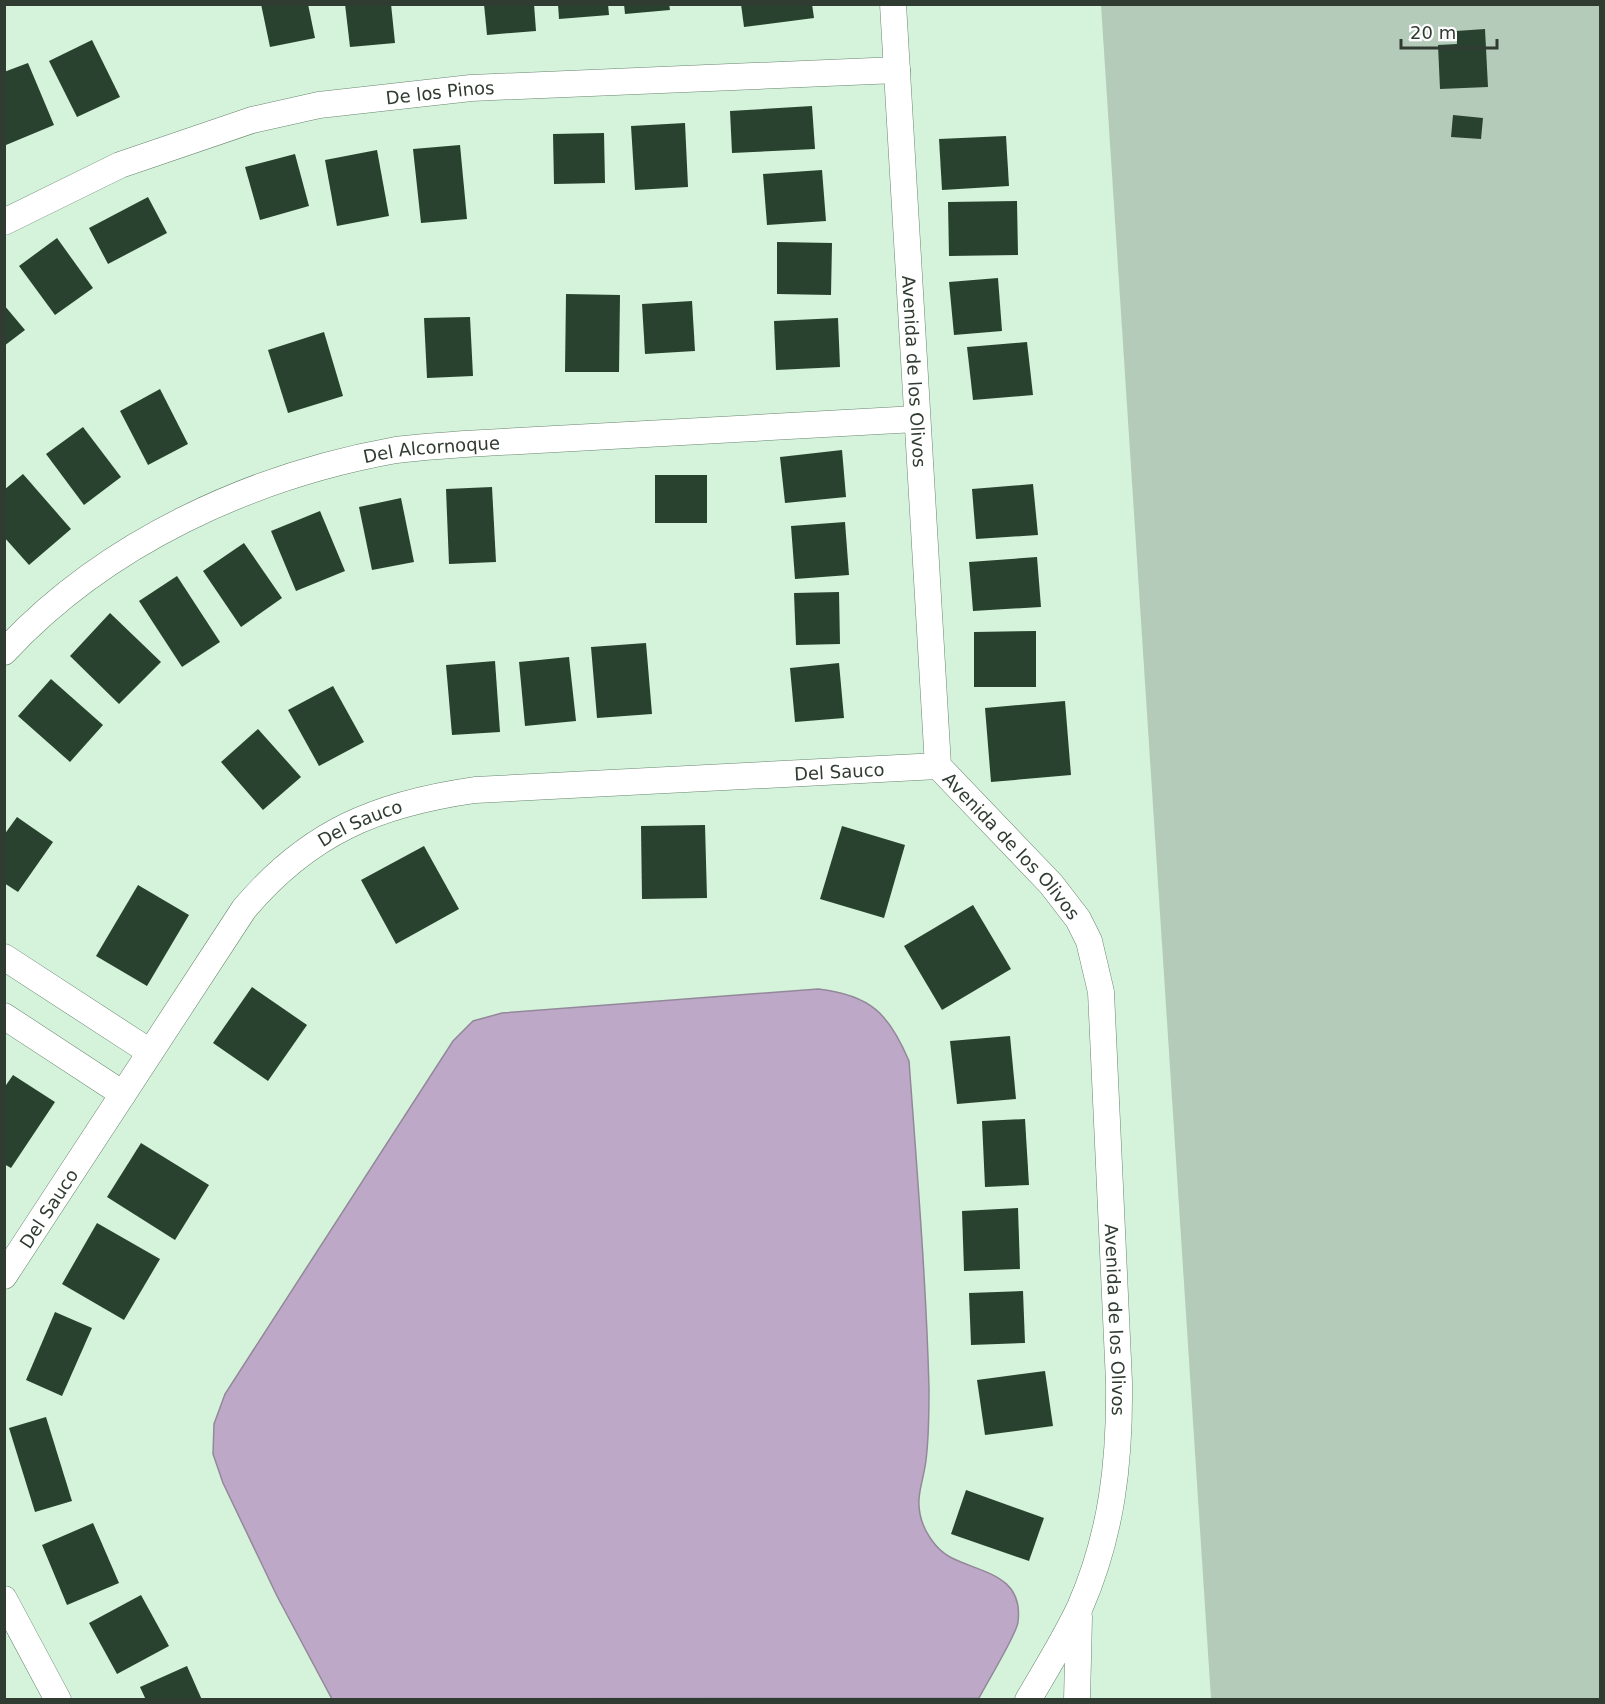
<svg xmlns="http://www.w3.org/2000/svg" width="1605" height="1704" font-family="'DejaVu Sans',sans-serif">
	<rect width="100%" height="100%" fill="#d4f3da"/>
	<polygon fill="#b5cbb9" points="1101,5 1600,5 1600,1699 1211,1699"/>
	<path fill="#bea8c7" stroke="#93889a" stroke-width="1.5" d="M818,989C871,995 889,1014 909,1061C917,1170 926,1279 929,1388C929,1411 929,1437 926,1460C924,1479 916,1495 920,1514C923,1530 935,1549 950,1557C980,1573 1024,1574 1018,1622C1017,1634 986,1684 979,1698L332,1699L277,1596L223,1483L213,1454L214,1424L225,1394L453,1041L473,1021L502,1013Z"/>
	<g fill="#29422f">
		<polygon points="261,4 308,4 315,38 270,47"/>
		<polygon points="345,4 391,4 395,43 350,47"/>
		<polygon points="484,4 534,4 536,31 487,35"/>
		<polygon points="558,4 608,4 609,15 559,19"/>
		<polygon points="624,4 669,4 670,10 625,14"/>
		<polygon points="741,4 812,4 814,18 744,27"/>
		<polygon points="1485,29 1488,87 1440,89 1438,45 1457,44 1456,31"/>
		<polygon points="92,40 120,97 77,117 49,61"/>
		<polygon points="28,63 54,125 6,145 4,72"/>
		<polygon points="812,106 815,149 732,153 730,111"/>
		<polygon points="1453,115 1483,118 1481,139 1451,137"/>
		<polygon points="685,123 688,187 635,190 631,126"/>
		<polygon points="604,133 605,183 554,184 553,134"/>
		<polygon points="1006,136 1009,186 942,190 939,139"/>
		<polygon points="460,145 467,219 421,223 413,149"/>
		<polygon points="377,150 389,216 337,226 325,160"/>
		<polygon points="295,154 309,206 260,220 245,167"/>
		<polygon points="822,170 826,221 767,225 763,174"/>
		<polygon points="148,197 167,233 108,264 89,228"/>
		<polygon points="1017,201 1018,255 949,256 948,202"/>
		<polygon points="57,238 93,288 55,315 19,266"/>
		<polygon points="777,242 832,243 831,295 777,294"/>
		<polygon points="998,278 1002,331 954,335 949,282"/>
		<polygon points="566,294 620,295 619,372 565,372"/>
		<polygon points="692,301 695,351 645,354 642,304"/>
		<polygon points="4,305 25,330 4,346"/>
		<polygon points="470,317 473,376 427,378 424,318"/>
		<polygon points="838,318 840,367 776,370 774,321"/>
		<polygon points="324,332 343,396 288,413 268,350"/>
		<polygon points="1027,342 1033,395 973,400 967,347"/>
		<polygon points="160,389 188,444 148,465 120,411"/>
		<polygon points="83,427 121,477 84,505 46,454"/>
		<polygon points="842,450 846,497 785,503 780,457"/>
		<polygon points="23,474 71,529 29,565 4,537 4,490"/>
		<rect x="655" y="475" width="52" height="48"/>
		<polygon points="1033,484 1038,535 976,539 972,489"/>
		<polygon points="492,487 496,562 449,564 446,489"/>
		<polygon points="401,498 414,562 372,570 359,507"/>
		<polygon points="320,511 345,571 296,591 271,531"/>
		<polygon points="845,522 849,575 795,579 791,526"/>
		<polygon points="244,543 282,598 241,627 203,571"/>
		<polygon points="1037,557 1041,607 973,611 969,562"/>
		<polygon points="177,576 220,642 182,667 139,601"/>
		<polygon points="839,592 840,644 796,645 794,593"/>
		<polygon points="110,613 161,662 119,704 70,656"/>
		<polygon points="1036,631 1036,687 974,687 974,632"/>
		<polygon points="646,643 652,714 597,718 591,647"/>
		<polygon points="569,657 576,721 525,726 519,662"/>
		<polygon points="495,661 500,732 452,735 446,665"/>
		<polygon points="839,663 844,718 795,722 790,668"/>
		<polygon points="51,679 103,725 70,762 18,716"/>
		<polygon points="333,686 364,742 319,766 288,710"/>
		<polygon points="1065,701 1071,775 991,782 985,708"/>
		<polygon points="258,729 301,777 263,810 221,762"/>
		<polygon points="17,817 53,842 18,892 4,883 4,835"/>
		<polygon points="705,825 707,898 642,899 641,826"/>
		<polygon points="842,826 905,845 884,918 820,899"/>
		<polygon points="424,846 459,909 396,944 361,880"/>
		<polygon points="138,885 189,915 147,986 96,956"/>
		<polygon points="973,905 1011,969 942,1010 904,946"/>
		<polygon points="252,987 307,1025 268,1081 213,1043"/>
		<polygon points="1010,1036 1016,1099 957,1104 950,1041"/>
		<polygon points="13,1075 55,1102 11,1168 4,1164 4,1088"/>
		<polygon points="1025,1119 1029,1185 985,1187 982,1121"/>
		<polygon points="141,1143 209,1185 175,1240 107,1197"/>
		<polygon points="1018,1208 1020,1269 964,1271 962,1211"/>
		<polygon points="97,1223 160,1259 124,1320 62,1284"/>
		<polygon points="1023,1291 1025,1343 971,1345 969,1293"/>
		<polygon points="55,1312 92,1328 62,1396 26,1380"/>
		<polygon points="1045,1371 1053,1426 985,1435 977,1380"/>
		<polygon points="46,1417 72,1501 35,1512 9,1428"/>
		<polygon points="966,1490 1044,1518 1029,1561 951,1534"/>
		<polygon points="93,1523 119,1583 67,1605 42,1545"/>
		<polygon points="141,1595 169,1646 117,1674 89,1623"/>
		<polygon points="187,1666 202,1700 146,1700 140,1687"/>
	</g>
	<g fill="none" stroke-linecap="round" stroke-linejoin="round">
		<g stroke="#69856f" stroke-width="27">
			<g id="minor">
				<path id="s1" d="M893,4L938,766L1051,884L1078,919L1089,941L1101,992L1119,1382C1120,1461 1112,1534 1080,1607C1065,1639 1046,1669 1028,1700"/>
				<path id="s2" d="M4,222L120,165L252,120L319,105L471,88L897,70"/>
				<path id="s3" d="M4,652C105,543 251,476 396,450C419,447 442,446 465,444L916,419"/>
				<polyline points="4,957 150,1052"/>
				<polyline points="4,1016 123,1094"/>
				<path id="s4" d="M4,1276L244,909C309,832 377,804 475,790L938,766"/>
				<polyline points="4,1599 58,1700"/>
				<polyline points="1077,1700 1079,1617"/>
			</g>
		</g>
		<use href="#minor" stroke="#fff" stroke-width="26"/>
	</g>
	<g text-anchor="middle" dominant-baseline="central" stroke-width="6" stroke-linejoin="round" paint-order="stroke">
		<g font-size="18" fill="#303c32" stroke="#fff">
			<text stroke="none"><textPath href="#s2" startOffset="459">De los Pinos</textPath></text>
			<text stroke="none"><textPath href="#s1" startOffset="368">Avenida de los Olivos</textPath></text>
			<text stroke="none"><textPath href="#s3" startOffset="484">Del Alcornoque</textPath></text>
			<text stroke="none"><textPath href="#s4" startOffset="1070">Del Sauco</textPath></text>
			<text stroke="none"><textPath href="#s4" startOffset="585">Del Sauco</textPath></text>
			<text stroke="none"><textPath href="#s1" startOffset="872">Avenida de los Olivos</textPath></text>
			<text stroke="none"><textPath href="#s4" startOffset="81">Del Sauco</textPath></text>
			<text stroke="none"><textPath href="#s1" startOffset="1376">Avenida de los Olivos</textPath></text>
		</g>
	</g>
	<rect width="1605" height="1704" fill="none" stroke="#303c32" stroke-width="12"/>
	<path d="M1401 39v9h96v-9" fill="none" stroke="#303c32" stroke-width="3"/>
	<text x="1410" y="39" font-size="18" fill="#303c32" stroke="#ffffff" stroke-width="4.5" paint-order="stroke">20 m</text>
</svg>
